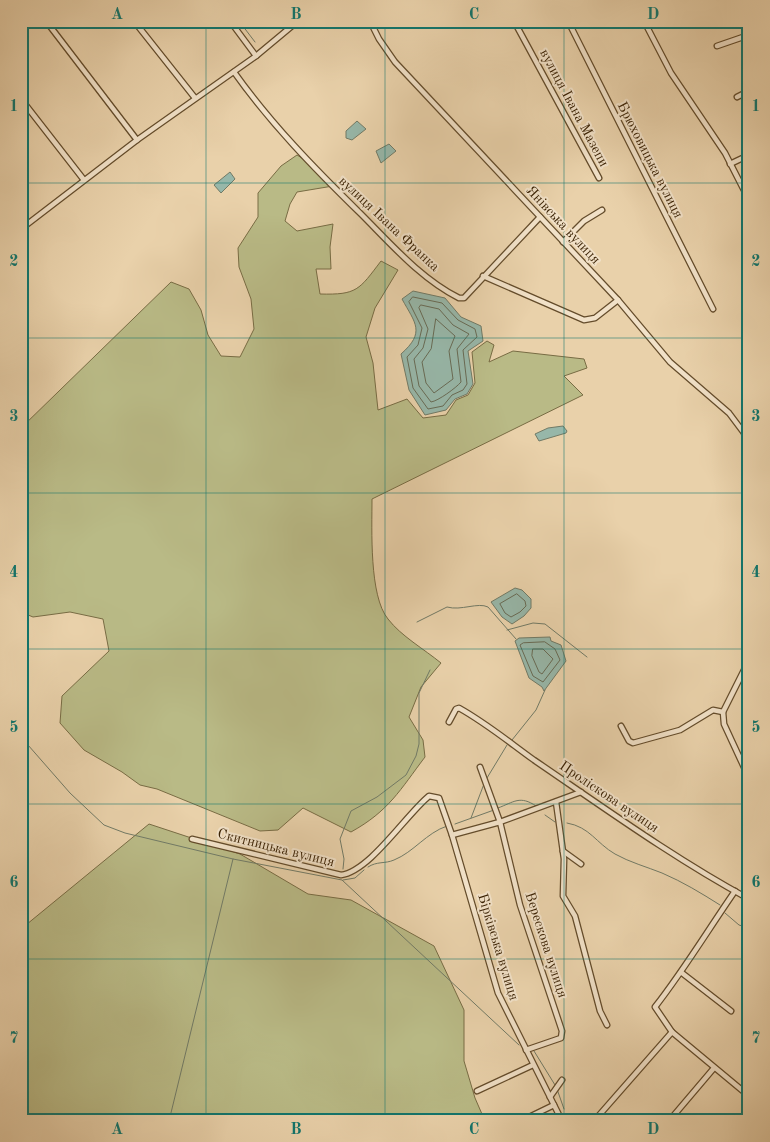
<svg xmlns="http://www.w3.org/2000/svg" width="770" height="1142" font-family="'Old Standard TT',serif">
	<rect width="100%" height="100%" fill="#e9d1aa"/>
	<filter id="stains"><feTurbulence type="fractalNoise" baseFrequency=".004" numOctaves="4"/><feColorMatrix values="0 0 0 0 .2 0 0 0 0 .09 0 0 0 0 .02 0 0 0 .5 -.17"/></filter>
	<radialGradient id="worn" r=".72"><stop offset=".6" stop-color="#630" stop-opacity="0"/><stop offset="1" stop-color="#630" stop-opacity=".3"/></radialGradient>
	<g fill="#b9ba86" stroke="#786c44">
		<path d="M297,155L315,166L333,186L297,192L290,204L285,221L297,231L333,224L330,247L331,269H316L320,294C357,295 359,290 381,261L398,270L375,308L366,337L373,363L378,410L407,399L423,418L446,415L456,400L468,395L475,383L472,352L487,341L494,345L489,362L513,351L584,359L587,368L564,376L583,395L372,499C372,529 369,596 388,619C401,636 424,649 441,663L421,687L409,717L423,740L425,757C400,790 389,811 351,832L303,808L278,830L260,831L157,789L140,785L122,772L84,750L60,723L62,696L109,651L103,619L70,612L33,617L21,612V428L171,282L189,289L201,310L208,335L221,356L240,357L254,329L251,299L239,267L238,248L258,217V193L281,166Z"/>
		<polygon points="149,824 240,854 308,894 351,900 434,946 464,1010 464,1061 475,1098 485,1121 21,1121 21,929"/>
	</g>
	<g fill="#97b7a9" stroke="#717a66">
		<polygon points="357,121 366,129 352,140 346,138 346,131"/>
		<polygon points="389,144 396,151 381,163 376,151"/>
		<polygon points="230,172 235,179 221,193 214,185"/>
		<path d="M413,291L445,298L461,317L481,326L483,341L468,351L473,384L467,394L455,399L446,410L425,415L409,390L401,354C426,332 415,323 402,299Z"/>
		<polygon points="563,426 567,431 566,433 539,441 535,434 548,428"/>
		<polygon points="515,588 522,590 531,599 531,608 524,616 512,624 502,617 491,602"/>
		<polygon points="550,637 551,641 561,645 566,661 544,691 542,687 529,678 515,641 519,638"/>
	</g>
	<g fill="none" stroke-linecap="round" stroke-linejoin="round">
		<g stroke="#686b55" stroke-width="1">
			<polygon points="413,297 442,303 458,320 475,329 477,337 463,350 467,384 463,390 452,395 443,406 428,409 413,388 407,357 418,345 422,328 409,302"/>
			<path d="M421,305L439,309L453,325L469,334L457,349L461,382C456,388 438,401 431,402L419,386L414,359L423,348L428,329L419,308Z"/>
			<polygon points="436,319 455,336 449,351 453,379 434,393 426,383 422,362 431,349"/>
			<polygon points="517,594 525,601 526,606 520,612 511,617 505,613 500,604"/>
			<polygon points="545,642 555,649 560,660 543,682 533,676 520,645 523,643"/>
			<polygon points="533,649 543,649 553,659 542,674 539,672 532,656"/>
		</g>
		<g stroke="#717a66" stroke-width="1">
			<polyline points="239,21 255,42"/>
			<path d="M417,622L447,607C461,611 478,602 488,607L516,639"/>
			<polyline points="507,630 533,623 545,624 587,657"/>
			<polyline points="21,737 70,793 104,825 125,833 233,859 342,880 519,1045"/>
			<polyline points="512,740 536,710 545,690"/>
			<polyline points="487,778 507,745"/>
			<path d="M498,808C514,802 520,795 536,806"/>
			<polyline points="545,815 555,822"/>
			<polyline points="471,818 484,784"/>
			<path d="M567,823C590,827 596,843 615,854C629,862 647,867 662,873C683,882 701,893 720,905"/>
			<polyline points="455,824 494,810"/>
			<path d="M368,867C377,861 385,864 394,860C414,852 426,833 447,826"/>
			<polyline points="343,869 344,859 340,839 351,811 377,797 406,775 416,756 419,744 419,693 430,670"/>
			<polyline points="343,880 355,878 364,870"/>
			<polyline points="725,913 739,925 749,928"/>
			<polyline points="534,1051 555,1085"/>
			<polyline points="557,1089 564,1109"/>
			<polyline points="169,1121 233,859"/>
		</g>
		<g stroke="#644c2b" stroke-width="7">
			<g id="street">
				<polyline points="46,21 137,140"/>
				<polyline points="134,21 195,98"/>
				<polyline points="230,21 256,56"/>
				<polyline points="370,21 379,39 395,62 618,300 670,362 729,413 744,433 749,452"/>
				<polyline points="514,21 599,178"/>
				<polyline points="568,21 713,309"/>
				<polyline points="644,21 671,73 725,153 749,200"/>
				<polyline points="717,46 749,35"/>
				<path d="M234,72C271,124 315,169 361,214C391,244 421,279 459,298H464L540,217"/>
				<polyline points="737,97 749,91"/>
				<polyline points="21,99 84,180"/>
				<polyline points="730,164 749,155"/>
				<polyline points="21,229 137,140 256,56 298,21"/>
				<polyline points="563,242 584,221 602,210"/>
				<polyline points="483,276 584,320 595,318 618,300"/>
				<polyline points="723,712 724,724 749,778"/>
				<path d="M449,722L456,709L459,708C486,723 509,742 534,760C603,807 675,859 749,899"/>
				<polyline points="621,726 629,741 633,743 680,730 713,710 723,712 749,660"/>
				<polyline points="480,767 500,822 520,905 562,1031 561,1038 526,1050"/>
				<polyline points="556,802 564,859 563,896 575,916 600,1011 607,1025"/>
				<polyline points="452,835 500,822 581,792"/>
				<path d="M192,839L341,875C370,871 405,816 429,796L439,798L452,835L498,993L562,1121"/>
				<polyline points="563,851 581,864"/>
				<path d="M735,891C708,930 684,970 655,1007L672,1032L749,1096"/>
				<polyline points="682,973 731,1011"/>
				<polyline points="477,1091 533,1065"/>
				<polyline points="550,1097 562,1080"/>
				<polyline points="521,1121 554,1105"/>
				<polyline points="594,1121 672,1032"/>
				<polyline points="669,1121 714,1068"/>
			</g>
		</g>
		<use href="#street" stroke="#f1e1c8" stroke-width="4.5"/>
	</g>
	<path fill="none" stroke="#0f766e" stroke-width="1" stroke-opacity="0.55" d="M206,21V1121M385,21V1121M564,21V1121M21,183H749M21,338H749M21,493H749M21,649H749M21,804H749M21,959H749"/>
	<g text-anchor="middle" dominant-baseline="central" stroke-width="4" stroke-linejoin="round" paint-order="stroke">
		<g font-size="14" fill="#381f01" stroke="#f1e1c8">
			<text transform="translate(574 108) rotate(62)">вулиця Івана Мазепи</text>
			<text transform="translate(650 160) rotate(63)">Брюховицька вулиця</text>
			<text transform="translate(389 224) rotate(43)">вулиця Івана Франка</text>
			<text transform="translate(563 225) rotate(47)">Янівська вулиця</text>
			<text transform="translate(609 797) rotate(34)">Проліскова вулиця</text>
			<text transform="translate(276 848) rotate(14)">Скитницька вулиця</text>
			<text transform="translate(546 945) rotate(72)">Верескова вулиця</text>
			<text transform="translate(498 947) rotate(73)">Бірківська вулиця</text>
		</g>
	</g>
	<rect width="770" height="1142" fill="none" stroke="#e9d1aa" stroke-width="55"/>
	<rect x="28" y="28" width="714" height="1086" fill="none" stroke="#0f766e" stroke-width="2"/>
	<g font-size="16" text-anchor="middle" font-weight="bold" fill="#0f766e">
		<text x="117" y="19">A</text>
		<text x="296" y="19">B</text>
		<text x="474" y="19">C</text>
		<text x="653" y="19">D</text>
		<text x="14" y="111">1</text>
		<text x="756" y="111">1</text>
		<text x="14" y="266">2</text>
		<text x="756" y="266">2</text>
		<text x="14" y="421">3</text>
		<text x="756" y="421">3</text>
		<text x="14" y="577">4</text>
		<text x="756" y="577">4</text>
		<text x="14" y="732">5</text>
		<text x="756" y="732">5</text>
		<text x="14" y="887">6</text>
		<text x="756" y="887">6</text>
		<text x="14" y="1043">7</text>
		<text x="756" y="1043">7</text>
		<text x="117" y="1134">A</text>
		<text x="296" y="1134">B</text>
		<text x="474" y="1134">C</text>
		<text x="653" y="1134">D</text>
	</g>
	<rect width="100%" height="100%" filter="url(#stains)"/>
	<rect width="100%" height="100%" fill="url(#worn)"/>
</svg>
